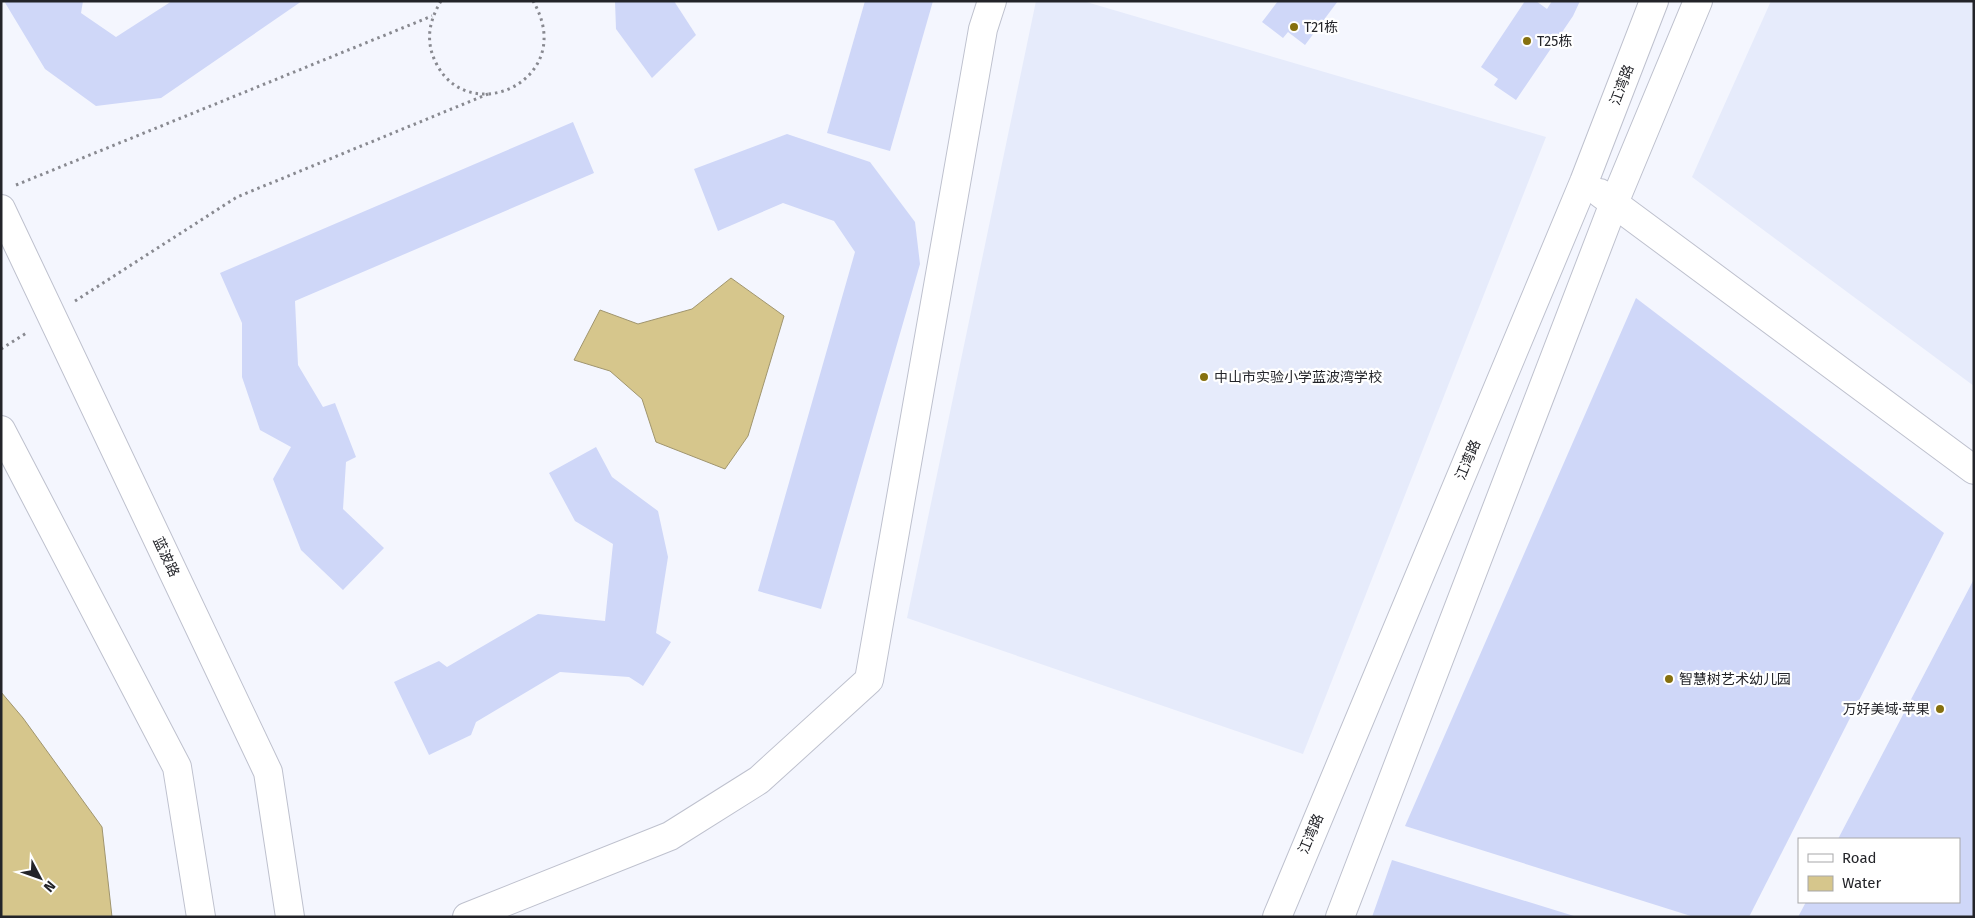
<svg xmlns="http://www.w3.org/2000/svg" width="1975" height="918" font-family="'Fira Sans','Noto Sans SC',sans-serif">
	<rect width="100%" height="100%" fill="#f4f6fe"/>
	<g fill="#e6ebfb">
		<polygon points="1036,1 1083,1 1546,137 1303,754 907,618"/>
		<polygon points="1771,1 1974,1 1974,386 1692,177"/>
	</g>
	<g fill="#d6c68c" stroke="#a0956e">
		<polygon points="731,278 784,316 748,436 725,469 656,442 642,399 610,371 574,360 600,310 638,324 692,309"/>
		<polygon points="1,692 23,718 102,827 112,917 1,917"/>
	</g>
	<g fill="#cfd7f8">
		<polygon points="4,1 83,1 81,13 116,37 172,1 302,1 161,98 96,106 45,69"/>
		<polygon points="615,1 674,1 696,35 652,78 616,29"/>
		<polygon points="865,1 933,1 890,151 827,133"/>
		<polygon points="1278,1 1338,1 1305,45 1288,32 1283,38 1262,22"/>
		<polygon points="1525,1 1536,1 1547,9 1552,1 1580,1 1573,16 1516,100 1494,85 1498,79 1481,67"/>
		<polygon points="573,122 594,173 295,301 298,365 323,407 335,403 356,457 346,462 343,509 384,548 343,590 301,550 273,479 291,447 260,430 242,377 242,323 220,273"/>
		<polygon points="787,134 870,162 915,222 920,264 821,609 758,591 855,252 834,221 783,203 718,231 694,169"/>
		<polygon points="1636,298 1944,533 1749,917 1694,917 1405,826"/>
		<polygon points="596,447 612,477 658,511 668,557 656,633 671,642 643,686 629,677 560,672 476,722 471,735 429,755 394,682 439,661 447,667 538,614 605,621 613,544 575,521 549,473"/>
		<polygon points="1974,579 1974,917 1798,917 1806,902 1959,902 1959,839 1838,839"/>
		<polygon points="1392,860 1574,916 1574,917 1372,917"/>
	</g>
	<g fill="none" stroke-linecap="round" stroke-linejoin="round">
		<g stroke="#bec1ce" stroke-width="30">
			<g id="minor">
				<polyline points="1600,193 1974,470"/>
				<polyline points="1,209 268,772 290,917"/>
				<polyline points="1,430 177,767 201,917"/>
				<polyline points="467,917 670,836 759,780 869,680 983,29 992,1"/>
				<polyline points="1277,917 1584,182 1654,1"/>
				<polyline points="1340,917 1614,203 1698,1"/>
			</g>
		</g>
		<g stroke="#888990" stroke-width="3" stroke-dasharray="2.5 4" stroke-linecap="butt">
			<path d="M441,1C429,21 425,41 436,63C469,130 579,79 533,1"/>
			<polyline points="16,185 432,16"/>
			<polyline points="75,301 237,197 488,94"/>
			<polyline points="1,349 28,332"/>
		</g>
		<use href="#minor" stroke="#fff" stroke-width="28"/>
	</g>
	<g fill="#86700f" stroke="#fff" stroke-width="2">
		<circle cx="1294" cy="27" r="5"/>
		<circle cx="1527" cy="41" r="5"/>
		<circle cx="1204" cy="377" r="5"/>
		<circle cx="1669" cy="679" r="5"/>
		<circle cx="1940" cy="709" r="5"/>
	</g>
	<g text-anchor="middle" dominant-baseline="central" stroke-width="4.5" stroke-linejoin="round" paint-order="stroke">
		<g font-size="14" fill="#232429" stroke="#fff" text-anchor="start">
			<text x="1304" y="27">T21栋</text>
			<text x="1537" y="41">T25栋</text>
			<text x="1214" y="377">中山市实验小学蓝波湾学校</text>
			<text x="1679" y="679">智慧树艺术幼儿园</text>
			<text x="1930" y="709" text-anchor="end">万好美域·苹果</text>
		</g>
		<g font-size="14" fill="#232429" stroke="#fff">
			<text transform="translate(1622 85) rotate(-69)">江湾路</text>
			<text transform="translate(1468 460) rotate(-67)">江湾路</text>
			<text transform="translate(166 557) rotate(65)">蓝波路</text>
			<text transform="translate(1311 834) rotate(-67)">江湾路</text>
		</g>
	</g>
	<rect width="1975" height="918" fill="none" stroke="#232429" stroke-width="5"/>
	<rect x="1798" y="838" width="162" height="65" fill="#ffffff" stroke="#a7a7a9"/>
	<rect x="1808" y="854" width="25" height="8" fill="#ffffff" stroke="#a7a7a9"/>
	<text x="1842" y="863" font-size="15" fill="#232429">Road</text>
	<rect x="1808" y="876" width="25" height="15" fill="#d6c68c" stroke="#a7a7a9"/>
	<text x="1842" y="888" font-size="15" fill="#232429">Water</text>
	<g transform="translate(40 878) rotate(131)" stroke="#ffffff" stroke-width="4" paint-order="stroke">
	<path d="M0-4L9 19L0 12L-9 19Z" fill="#232429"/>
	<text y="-8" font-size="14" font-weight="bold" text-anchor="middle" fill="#232429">N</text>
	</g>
</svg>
